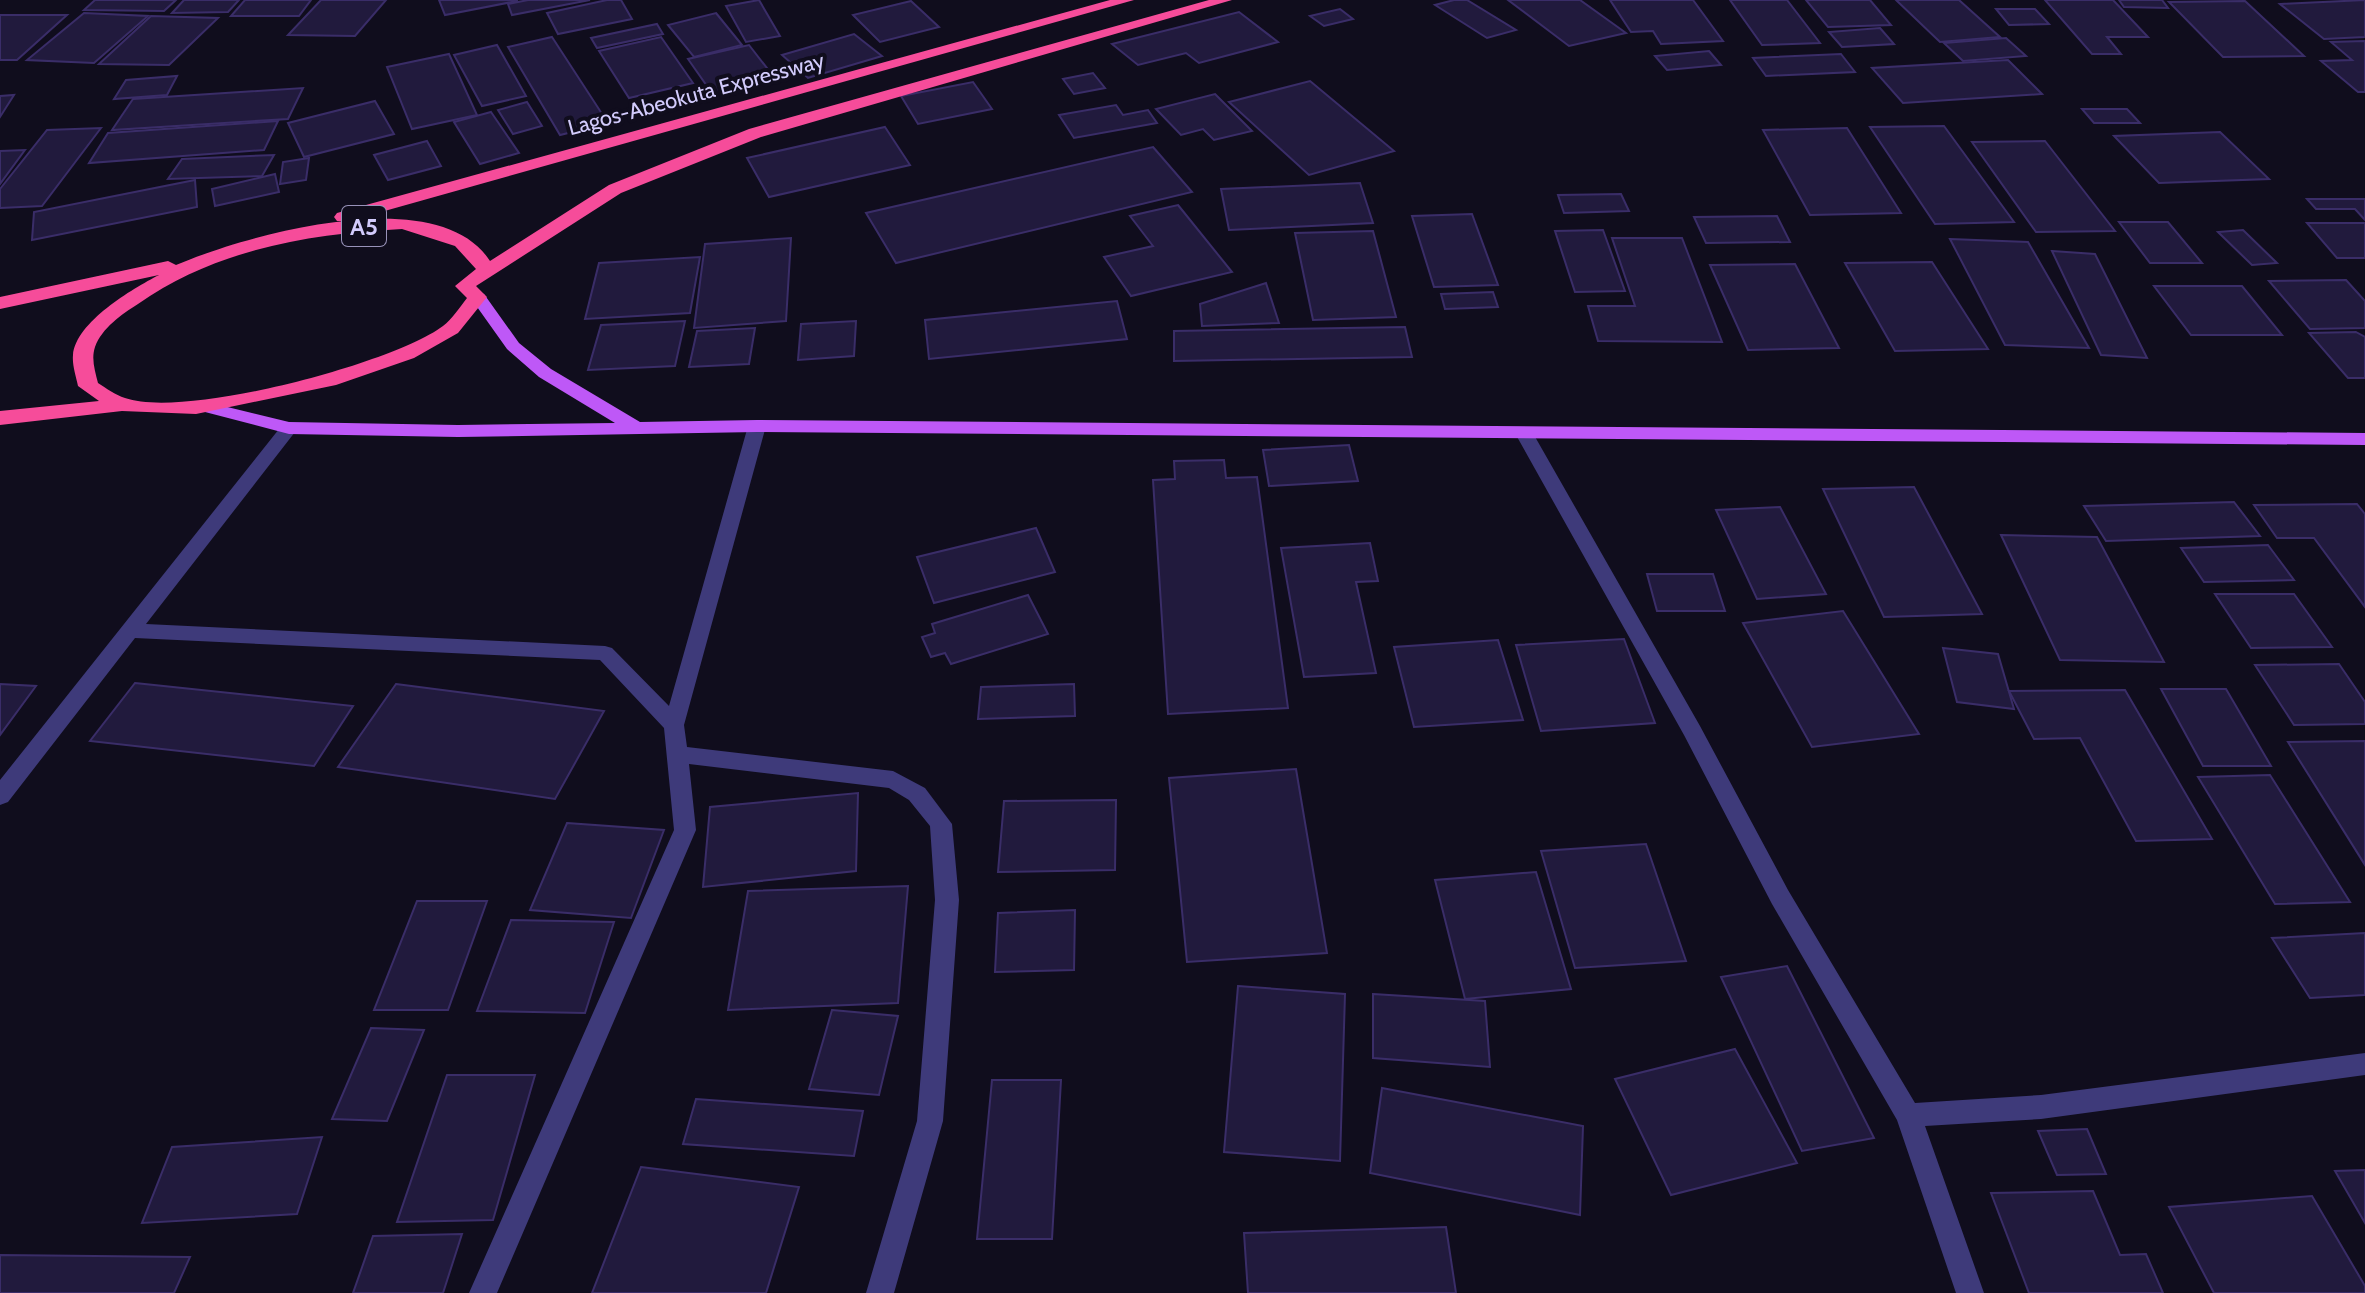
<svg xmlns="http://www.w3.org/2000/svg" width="2365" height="1293" font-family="Cabin,sans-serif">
	<rect width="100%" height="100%" fill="#100d1d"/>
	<g fill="#211a3d" stroke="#3a2d68" stroke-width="2">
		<polygon points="95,0 176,0 164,11 84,10"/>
		<polygon points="184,0 239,0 228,12 172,13"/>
		<polygon points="245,0 311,0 299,16 231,16"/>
		<polygon points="321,0 386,0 355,36 288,35"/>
		<polygon points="439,0 517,0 517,1 445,15"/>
		<polygon points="528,0 590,0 512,15 508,4"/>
		<polygon points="607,0 621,0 632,19 558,34 547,13"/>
		<polygon points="759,0 780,36 746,42 726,6"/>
		<polygon points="1454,0 1467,0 1516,30 1487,38 1435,5"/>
		<polygon points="1508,0 1580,0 1626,33 1569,46"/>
		<polygon points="1610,0 1693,0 1723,41 1661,44 1653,31 1631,32"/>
		<polygon points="1730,0 1787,0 1820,43 1762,45"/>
		<polygon points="1806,0 1870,0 1891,25 1828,27"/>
		<polygon points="1896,0 1959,0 2000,37 1940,42"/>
		<polygon points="2045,0 2113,0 2148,37 2107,37 2121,54 2092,54"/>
		<polygon points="2119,0 2162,0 2168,8 2124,7"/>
		<polygon points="2365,0 2365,37 2324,39 2280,4"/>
		<polygon points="911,1 939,27 880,42 853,15"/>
		<polygon points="2245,1 2304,56 2223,57 2169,2"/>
		<polygon points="1340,9 1353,19 1324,26 1310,16"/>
		<polygon points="1996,9 2035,9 2049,24 2009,25"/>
		<polygon points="1239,12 1278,42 1199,63 1186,53 1138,65 1112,44"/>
		<polygon points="84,13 148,16 94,63 27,60"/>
		<polygon points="716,13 742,45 694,57 668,25"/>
		<polygon points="0,15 67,15 17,60 0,60"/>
		<polygon points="151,16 218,18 169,65 99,64"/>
		<polygon points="657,24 663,34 597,48 591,38"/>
		<polygon points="1880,28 1894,44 1842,47 1829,32"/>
		<polygon points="854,34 882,56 808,78 782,55"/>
		<polygon points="552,37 608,123 560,135 508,47"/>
		<polygon points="661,37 693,83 629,98 599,51"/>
		<polygon points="2006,38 2026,56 1963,61 1944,43"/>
		<polygon points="2365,41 2365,92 2358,92 2321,61 2352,60 2331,42"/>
		<polygon points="497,45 526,96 482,106 454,55"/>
		<polygon points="749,45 777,81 714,96 688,59"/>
		<polygon points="1709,51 1721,65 1667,70 1655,56"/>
		<polygon points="449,54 477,115 412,129 387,67"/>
		<polygon points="1841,54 1855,72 1766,76 1753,58"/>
		<polygon points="2008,60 2042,94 1903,103 1872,68"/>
		<polygon points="1093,73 1105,88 1074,94 1063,79"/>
		<polygon points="177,76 167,95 114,99 126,80"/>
		<polygon points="1310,81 1394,151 1309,175 1229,102"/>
		<polygon points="973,82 992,109 918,124 901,96"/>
		<polygon points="303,88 288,119 112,130 133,99"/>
		<polygon points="1215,94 1252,131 1214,140 1203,129 1181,135 1156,109"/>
		<polygon points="14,95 0,117 0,96"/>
		<polygon points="375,101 394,134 304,157 288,123"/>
		<polygon points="527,102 542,126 513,134 498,110"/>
		<polygon points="1116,105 1123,115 1148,110 1157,123 1074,138 1059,115"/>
		<polygon points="2082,109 2127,109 2140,123 2094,123"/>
		<polygon points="491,112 519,153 480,164 454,122"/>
		<polygon points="278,121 264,150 89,163 108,133"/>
		<polygon points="1944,126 2014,222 1935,224 1870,127"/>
		<polygon points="885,127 910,165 769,197 747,158"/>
		<polygon points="101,128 42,206 0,208 0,189 47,130"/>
		<polygon points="1847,128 1901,213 1810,215 1763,130"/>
		<polygon points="2220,132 2269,179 2159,183 2114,136"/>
		<polygon points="427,141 441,166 388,180 374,155"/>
		<polygon points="2045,141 2115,231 2036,232 1972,142"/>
		<polygon points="1153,147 1192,192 896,263 866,213"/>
		<polygon points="25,150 0,184 0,151"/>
		<polygon points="274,155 262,176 168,179 182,159"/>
		<polygon points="309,158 306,180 280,184 283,162"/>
		<polygon points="275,174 279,192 215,206 212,189"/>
		<polygon points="195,180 197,207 32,240 34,212"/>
		<polygon points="1360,183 1373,223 1229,230 1221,189"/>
		<polygon points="1621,194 1629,211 1564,213 1558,195"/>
		<polygon points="2307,199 2365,199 2365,220 2355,209 2316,209"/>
		<polygon points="1178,205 1232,272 1131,296 1104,257 1153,246 1130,216"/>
		<polygon points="1472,214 1498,285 1434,287 1412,216"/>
		<polygon points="1777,216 1790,242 1706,243 1694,217"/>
		<polygon points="2119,222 2168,222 2202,263 2150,263"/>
		<polygon points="2307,223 2365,223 2365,258 2337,258"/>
		<polygon points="1603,230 1625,291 1575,292 1555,231"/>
		<polygon points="2243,230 2277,263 2252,265 2218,232"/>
		<polygon points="1373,231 1396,317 1313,320 1295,233"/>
		<polygon points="791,238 786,321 694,328 705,244"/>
		<polygon points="1612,238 1682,238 1722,342 1598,341 1588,306 1635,306"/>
		<polygon points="1950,239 2028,242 2089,348 2005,345"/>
		<polygon points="2052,251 2095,254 2147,358 2101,355"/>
		<polygon points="700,257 690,313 585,319 599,263"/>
		<polygon points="1932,262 1988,349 1895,351 1845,263"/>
		<polygon points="1795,264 1839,348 1748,350 1710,265"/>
		<polygon points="2346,280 2365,301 2365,328 2310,329 2269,281"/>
		<polygon points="1266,283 1279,323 1202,326 1200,304"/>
		<polygon points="2154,286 2242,286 2282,335 2191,335"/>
		<polygon points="1493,292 1498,307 1445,309 1441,294"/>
		<polygon points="1117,301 1127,339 929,359 925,320"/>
		<polygon points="685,321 675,366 588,370 601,325"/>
		<polygon points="856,321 854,356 798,360 801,324"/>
		<polygon points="1405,327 1412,357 1174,361 1174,331"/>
		<polygon points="755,328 749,364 689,367 697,331"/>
		<polygon points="2356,332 2365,337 2365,378 2348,378 2309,333"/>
		<polygon points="1349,445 1358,481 1269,486 1263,450"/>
		<polygon points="1224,460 1226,478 1257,477 1288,708 1168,714 1153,480 1175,479 1174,461"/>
		<polygon points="1914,487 1982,614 1884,617 1823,489"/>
		<polygon points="2234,502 2260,536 2106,541 2084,506"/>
		<polygon points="2357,504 2365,514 2365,607 2314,538 2277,538 2254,505"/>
		<polygon points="1780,507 1826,594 1757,599 1716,510"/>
		<polygon points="1036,528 1055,572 934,603 917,557"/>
		<polygon points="2001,535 2097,537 2164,662 2060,660"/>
		<polygon points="1370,543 1378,581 1356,582 1376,673 1304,677 1281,548"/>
		<polygon points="2268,545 2294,580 2204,582 2181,548"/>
		<polygon points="1647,574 1713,574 1725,611 1657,611"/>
		<polygon points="2215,594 2294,594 2332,647 2251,648"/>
		<polygon points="1028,595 1048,634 951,664 945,653 931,657 922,637 935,633 932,624"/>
		<polygon points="1843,611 1919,734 1812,747 1743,623"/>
		<polygon points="1624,639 1655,723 1541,731 1516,645"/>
		<polygon points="1498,640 1523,720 1414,727 1394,647"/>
		<polygon points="1943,648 1998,654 2014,709 1957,702"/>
		<polygon points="2339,664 2365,702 2365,724 2294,725 2255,665"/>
		<polygon points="135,683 353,706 314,766 90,741"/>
		<polygon points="0,684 36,686 0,735"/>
		<polygon points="396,684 604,711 555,799 338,767"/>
		<polygon points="1074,684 1075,716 978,719 981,687"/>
		<polygon points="2161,689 2226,689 2271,766 2203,766"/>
		<polygon points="2125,690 2212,839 2136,841 2080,738 2034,739 2009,691"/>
		<polygon points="2365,741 2365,865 2288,742"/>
		<polygon points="1296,769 1327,953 1187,962 1169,778"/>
		<polygon points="2270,775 2350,902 2275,904 2198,777"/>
		<polygon points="858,793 856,871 703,887 710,807"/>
		<polygon points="1116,800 1115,870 998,872 1004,801"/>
		<polygon points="567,823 664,830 631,918 530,910"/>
		<polygon points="1646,844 1686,961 1575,968 1541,851"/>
		<polygon points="1536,872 1571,989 1465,999 1435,880"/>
		<polygon points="908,886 898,1003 728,1010 748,891"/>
		<polygon points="417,901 487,901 448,1010 374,1010"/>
		<polygon points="1075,910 1074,970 995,972 998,913"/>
		<polygon points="511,920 614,922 585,1013 477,1011"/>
		<polygon points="2365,933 2365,995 2310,998 2272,938"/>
		<polygon points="1787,966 1874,1138 1802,1151 1721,977"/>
		<polygon points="1238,986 1345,994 1340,1161 1224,1152"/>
		<polygon points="1373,994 1485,1001 1490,1067 1373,1058"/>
		<polygon points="832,1010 898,1016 879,1095 809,1089"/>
		<polygon points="371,1028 424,1030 387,1121 332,1119"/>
		<polygon points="1735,1049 1797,1163 1671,1195 1615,1079"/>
		<polygon points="447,1075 535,1075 493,1220 397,1222"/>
		<polygon points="992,1080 1061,1080 1052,1239 977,1239"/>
		<polygon points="1382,1088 1583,1126 1580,1215 1370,1173"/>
		<polygon points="696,1099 863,1111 854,1156 683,1144"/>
		<polygon points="2087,1129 2106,1174 2057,1175 2038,1131"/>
		<polygon points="322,1137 297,1214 142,1223 172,1147"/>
		<polygon points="641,1167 799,1187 766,1293 592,1293"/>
		<polygon points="2365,1170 2365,1223 2335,1171"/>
		<polygon points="2093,1191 2120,1255 2146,1254 2163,1293 2029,1293 1991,1193"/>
		<polygon points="2312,1196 2365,1286 2365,1293 2214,1293 2169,1207"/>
		<polygon points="1446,1227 1456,1293 1248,1293 1244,1233"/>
		<polygon points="462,1234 443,1293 353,1293 373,1236"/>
		<polygon points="0,1255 190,1257 174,1293 0,1293"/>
	</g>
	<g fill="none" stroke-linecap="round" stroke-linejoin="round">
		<g fill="#3e3a7a" fill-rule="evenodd">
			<polygon points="757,420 766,426 684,725 687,747 893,771 925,788 952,824 959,900 943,1121 894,1293 866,1293 917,1121 935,900 930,826 909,800 889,788 689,764 696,830 497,1293 469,1293 674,830 664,728 600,660 135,638 8,802 0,805 0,780 283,424 289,422 298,428 295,432 146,624 605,646 612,648 669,706 748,426"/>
			<polygon points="1525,429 1534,435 1700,726 1788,890 1915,1103 2041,1095 2365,1053 2365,1075 2041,1119 1925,1126 1984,1293 1956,1293 1897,1120 1772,904 1684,735 1516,435"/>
		</g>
		<polygon fill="#be58f7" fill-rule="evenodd" points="478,292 484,294 519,343 551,369 640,422 757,420 2365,433 2365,445 757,432 458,437 289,434 205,412 202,408 211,403 289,422 458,425 615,423 539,377 507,349 470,297"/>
		<g fill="#f64c9a" fill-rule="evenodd">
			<polygon points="1110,0 1134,0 349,221 337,221 334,217 337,213"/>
			<path d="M1209,0H1232L761,137L621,193L476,286L487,297L458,333L414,358L336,385L196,414L122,411L0,425V411L99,401L78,386C76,376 72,365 73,355C76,322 132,289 159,275L0,309V297L168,261L176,265C247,235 438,180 490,261L609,185L749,129ZM402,229L455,246L476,269L455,286L467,298C460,307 452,319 443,326C392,364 184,419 125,398C115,395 106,388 98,383C95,371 91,359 95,347C102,328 122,314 138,304C217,249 308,234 402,229Z"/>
		</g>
	</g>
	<g text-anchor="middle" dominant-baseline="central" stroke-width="8" stroke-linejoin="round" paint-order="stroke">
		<g font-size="22" fill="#d2cbfc" stroke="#100d1d">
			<text transform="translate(696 94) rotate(-15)">Lagos-Abeokuta Expressway</text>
		</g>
		<rect fill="#100d1d" stroke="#9892b9" stroke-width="2" x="342" y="206" width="44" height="40" rx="6"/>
		<g font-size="24" font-weight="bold" fill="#d2cbfc">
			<text x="364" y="226">A5</text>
		</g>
	</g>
</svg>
